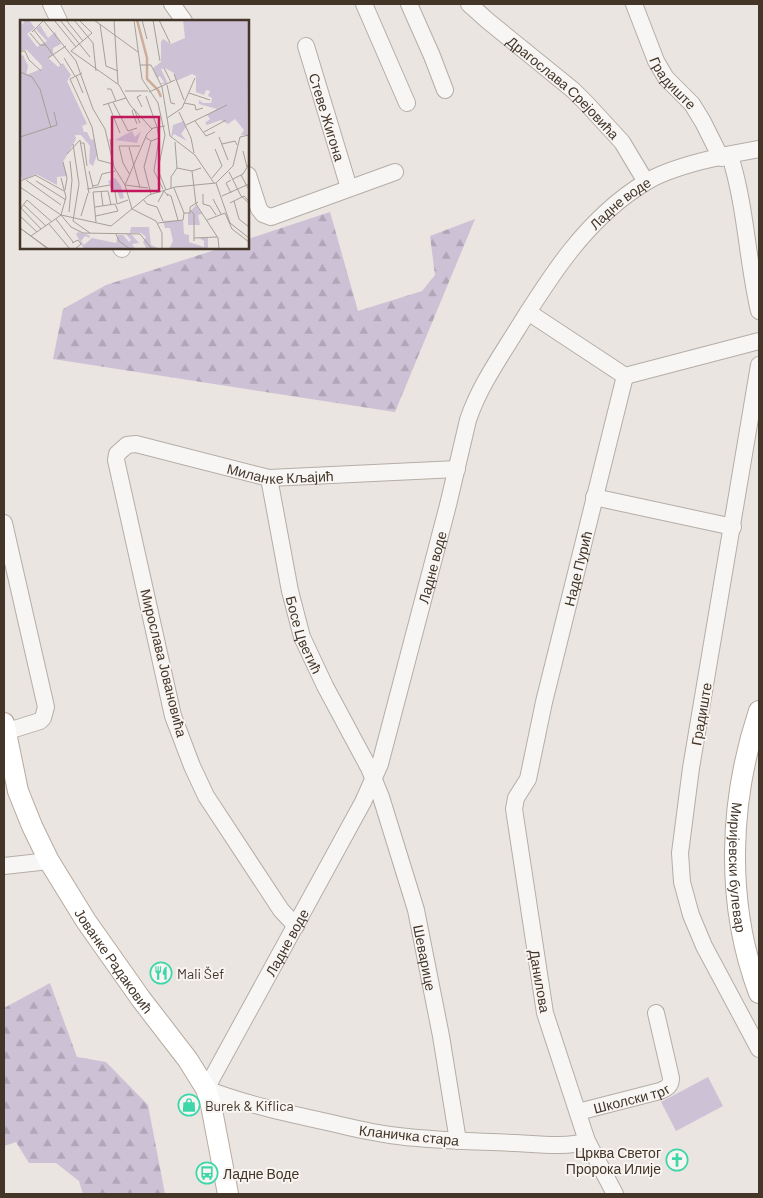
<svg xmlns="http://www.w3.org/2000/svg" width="763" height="1198" font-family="Barlow,sans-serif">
	<defs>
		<pattern id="forest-firs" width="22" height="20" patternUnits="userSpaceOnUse" patternTransform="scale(1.25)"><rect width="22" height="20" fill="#cdc1d5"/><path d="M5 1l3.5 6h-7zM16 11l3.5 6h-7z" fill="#b1a6b7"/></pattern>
	</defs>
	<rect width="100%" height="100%" fill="#eae5e1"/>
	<g fill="url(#forest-firs)">
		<polygon points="330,212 358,311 422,291 435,275 430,236 475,219 395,412 53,359 63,309 106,285 221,248 248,248 248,239"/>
		<polygon points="50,983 77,1057 106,1062 148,1105 165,1194 83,1194 79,1181 56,1163 29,1163 16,1142 4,1146 4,1008"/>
	</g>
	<polygon fill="#cdc1d5" points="708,1077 723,1106 676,1131 661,1102"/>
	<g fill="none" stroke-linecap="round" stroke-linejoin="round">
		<g stroke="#b5ada6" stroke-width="18">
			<g id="minor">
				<polyline points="51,4 59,21"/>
				<polyline points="172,4 184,21"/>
				<polyline points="364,4 407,103"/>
				<polyline points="409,4 432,56 445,90"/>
				<path id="s1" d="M469,4L488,21L573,90L587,104L622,142L646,182"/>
				<path id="s2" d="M634,4L656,61L666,78L692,104L703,122L721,158"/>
				<path id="s3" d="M306,46L349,188"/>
				<path d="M730,156C746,206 747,260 759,311"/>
				<polyline points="248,175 259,209 263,214 271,217 395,172"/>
				<polyline points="121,248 122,249"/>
				<polyline points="528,312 625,376 759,341"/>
				<polyline points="759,365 691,768 680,853 682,882 691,915 704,946 759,1049"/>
				<path id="s4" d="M269,478L290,591L302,637L325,686L369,768L381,797L416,910L441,1036L458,1141"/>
				<polyline points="594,497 733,527"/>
				<polyline points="4,523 46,707 43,718 40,721 5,732"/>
				<polyline points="4,866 49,861"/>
				<path id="s5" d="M296,926L281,910L206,796L192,766L173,716L116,460L117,454L127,445L136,444L269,478L457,469"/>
				<path id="s6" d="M578,1112L660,1091C667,1088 671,1086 671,1078L656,1013"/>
				<path id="s7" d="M587,1141C568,1148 536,1144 515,1143C474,1141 431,1141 390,1135C368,1132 348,1127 327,1122C286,1113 245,1104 206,1089L363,802L380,764L448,505L468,420C478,390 496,363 513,336C549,278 586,218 646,182C672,166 728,154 759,149"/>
				<path id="s8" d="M615,1194L587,1141L545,1013L514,809L516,798L528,779L544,702L625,376"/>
			</g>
		</g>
		<g stroke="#b7aa9f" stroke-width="22">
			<g id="major">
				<path id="s9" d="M759,711C729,801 725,903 759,993"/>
				<path id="s10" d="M4,723L18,791L32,826L49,861L86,921L141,999L188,1060L206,1089L211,1105L228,1194"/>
			</g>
		</g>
		<use href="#minor" stroke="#f8f6f4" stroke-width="16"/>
		<use href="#major" stroke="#fff" stroke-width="20"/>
	</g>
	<defs>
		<g id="restaurant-ring" transform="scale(1.125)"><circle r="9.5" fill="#f8f4f1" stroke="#3ed7aa" stroke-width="1.5"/><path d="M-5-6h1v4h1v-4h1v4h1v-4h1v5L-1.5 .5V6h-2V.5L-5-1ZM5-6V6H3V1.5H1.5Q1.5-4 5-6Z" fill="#3ed7aa"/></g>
		<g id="shop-ring" transform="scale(1.125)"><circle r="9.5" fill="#f8f4f1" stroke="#3ed7aa" stroke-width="1.5"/><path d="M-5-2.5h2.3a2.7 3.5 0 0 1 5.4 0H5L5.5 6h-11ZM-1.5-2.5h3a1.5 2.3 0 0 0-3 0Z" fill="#3ed7aa"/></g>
		<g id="church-ring" transform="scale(1.125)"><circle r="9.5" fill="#f8f4f1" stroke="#3ed7aa" stroke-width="1.5"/><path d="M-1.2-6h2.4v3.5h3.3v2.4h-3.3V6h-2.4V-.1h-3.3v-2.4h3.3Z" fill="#3ed7aa"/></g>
		<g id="bus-ring" transform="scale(1.125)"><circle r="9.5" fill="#f8f4f1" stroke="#3ed7aa" stroke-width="1.5"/><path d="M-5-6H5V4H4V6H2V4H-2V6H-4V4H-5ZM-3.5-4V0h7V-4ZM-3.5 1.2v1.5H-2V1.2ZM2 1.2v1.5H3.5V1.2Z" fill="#3ed7aa"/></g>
	</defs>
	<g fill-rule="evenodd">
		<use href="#restaurant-ring" x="161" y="973"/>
		<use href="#shop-ring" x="189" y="1105"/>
		<use href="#church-ring" x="677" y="1160"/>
		<use href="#bus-ring" x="207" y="1173"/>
	</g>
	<g text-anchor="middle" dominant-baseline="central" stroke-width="4" stroke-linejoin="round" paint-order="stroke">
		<g font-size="14" fill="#433528" stroke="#f8f4f1">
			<text stroke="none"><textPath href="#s2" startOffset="89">Градиште</textPath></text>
			<text stroke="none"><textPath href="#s1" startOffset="126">Драгослава Срејовића</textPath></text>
			<text stroke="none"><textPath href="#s3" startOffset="74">Стеве Жигона</textPath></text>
			<text stroke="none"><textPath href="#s7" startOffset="1379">Ладне воде</textPath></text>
			<text stroke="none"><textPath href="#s5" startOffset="684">Миланке Кљајић</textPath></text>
			<text stroke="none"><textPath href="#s7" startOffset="960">Ладне воде</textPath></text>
			<text stroke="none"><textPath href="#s8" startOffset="651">Наде Пурић</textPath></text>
			<text stroke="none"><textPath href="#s4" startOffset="161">Босе Цветић</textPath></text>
			<text transform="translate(164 663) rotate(76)">Мирослава Јовановића</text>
			<text transform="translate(701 714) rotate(-80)">Градиште</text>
			<text stroke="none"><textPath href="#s9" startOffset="159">Миријевски булевар</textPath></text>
			<text stroke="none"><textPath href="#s7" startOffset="555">Ладне воде</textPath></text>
			<text stroke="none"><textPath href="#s4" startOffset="508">Шеварице</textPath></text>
			<text stroke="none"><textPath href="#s10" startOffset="265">Јованке Радаковић</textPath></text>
			<text transform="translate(540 981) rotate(80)">Данилова</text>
			<text stroke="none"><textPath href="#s6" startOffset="55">Школски трг</textPath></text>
			<text transform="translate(409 1135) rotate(6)">Кланичка стара</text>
		</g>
		<g font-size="14" fill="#433528" stroke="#f8f4f1" text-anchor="start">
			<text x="177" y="973">Mali Šef</text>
			<text x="205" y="1105">Burek &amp; Kiflica</text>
			<text x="661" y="1152" text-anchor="end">Црква Светог<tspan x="661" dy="16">Пророка Илије</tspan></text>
			<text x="223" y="1173">Ладне Воде</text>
		</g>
	</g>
	<g transform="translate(20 20)">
		<rect width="229" height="229" fill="#eae5e1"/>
		<path d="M163,0H229L227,115H221L224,110L215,99L208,104L201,100L187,105L185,103L190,99L187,95L197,89L179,84V80L183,83H191L192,78L188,76L190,71L186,70L184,75L176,72V56L172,54L156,61L154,53L145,48L141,49L148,64H140L144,62L140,56L137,58L133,48L141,42V22L143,19L151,24L165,18ZM164,101L166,107L161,114L167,121L154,114L151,118L153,105ZM111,207H129L131,225L140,229H127L123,222L126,217L121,213H110Z" fill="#cdc1d5"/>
		<path d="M0,0L3,5L4,0H9L15,8L7,14L17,27L27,21L16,9L20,5L28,18L35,12L41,24L33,28V34L28,38L38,47L43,43L46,48L51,55L47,61L67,104L62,106L64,112H67L71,120L74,119L77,135L73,146L69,143L70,126L61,115H55L56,119L43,142L47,156L37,157V165L16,154L3,160L0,155V36L3,35L8,46L6,55L24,48L7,30H0ZM112,111L115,117L121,111L117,123L95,120ZM95,158L101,166L104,178L100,179L97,170L91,169L88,161ZM58,212L69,215L70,218L65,216L61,221L64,225L72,218L96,223L98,215H103L109,222L111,220L106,214H111L119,223L112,224L115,229H64L56,214Z" fill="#cdc1d5"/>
		<path d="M28,38L38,47L53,75L42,70L21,72L30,107L0,116V53L10,56L21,51L23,42ZM176,185L182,194L178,195L180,205H168V194ZM163,200L164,214L169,215V222L184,227V221L179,218H188V229H149L153,221L150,208H145L143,201Z" fill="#cdc1d5"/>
		<path fill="none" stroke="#cdad9a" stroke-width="2.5" d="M117,0L127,38V59L138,70L141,77"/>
		<path fill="none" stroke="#a79f97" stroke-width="1" d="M23,0L56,41L73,89L85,109L94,147L105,165L112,189M34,0L56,27M40,0L70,37M46,0L63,21M54,0L73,23L76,51M59,0L72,13L51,31L99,65L110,85L132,109M74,0L118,32M94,0L98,64M114,0L122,59L138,83L145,115L138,150L146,170M122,0L127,19M133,0L140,41M139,0L150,23M80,4L86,46L98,51M14,10L41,45M12,12L23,1M10,13L20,25H26M0,31H5L9,40L21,51M28,38L46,26M44,38L55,56M120,45H131L142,67L150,116L175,135L194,163M144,48L151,62M0,52L12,57L20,69L31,108M62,53L50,59L72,107L78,140L93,144M154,54L164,80M56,56L63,73M147,65L151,83L155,84M87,69H91L96,81M105,71H128M129,72L155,60M169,73L190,80M121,75L117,77L122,87M126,76L137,107M93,82L108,111L117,108M88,83L100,113M164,83L175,85L176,90L183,88M83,85L106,78M159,92L171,118L174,133M147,98L162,88L175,58M175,101L186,116L195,112M117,104L112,91L114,89L120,103M166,105L207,85M137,107L139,118L134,151L143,169M184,112L206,100M0,117L37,105L34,92M125,117L131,121L139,118M199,117L208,140M90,119L93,142M131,121L124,147L131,174M61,123H64L67,146M53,124L59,164L53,201L70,213M202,124L215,121L217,125M109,127L120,168M223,131L227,147M47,134L60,120L69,173M43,142L47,158L45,170M157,148L172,151L181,148M69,151L73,167M172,151L176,184L198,218L199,229M209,152L221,176L229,183M15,155L44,171M110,155L103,143L99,126H120M221,155L229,170M192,158L202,146L195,129M213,159L223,154L229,144M6,160L41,185M0,161L16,155M16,161L46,180M196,163L213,146L220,117L229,115M72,166L78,165L82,154L95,151M0,167L41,195L46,177L41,158M128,168L105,165L127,114L133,108L145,106M151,168V157L157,148L155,122M67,169L90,165M81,171L83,186M95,172L97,184L108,180M211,173L206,163L211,160M147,174L151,176L158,200M183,174V184L190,186L196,195M202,176L229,164M123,179L127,184L137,187L143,201M193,179L201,194M214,181L219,199L229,207M138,182L144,171L148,176M210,183L224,176L228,180M4,185L26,206M75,187L95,184L98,191L76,196M1,188L7,180L32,202M1,188L21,209M112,189L136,201L142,213V229M170,190L174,194V221M49,192L52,160L50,141M164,193H170V187L178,182M205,193L212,209L229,222M41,195L91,206L129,175L155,167L196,163L210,203L229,218M41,195L51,207L63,213L120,214L132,229M0,196L17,212M61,196L68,173M36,199L53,222M187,200L205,193M76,202L73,172L88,171L91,185M138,203L163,200L164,193L154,168M29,204L50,229M0,208L28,229M0,208L29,229M96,214L99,221L110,229M11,216L41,195M174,218L197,217M52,223L58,220L61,224L55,229"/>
		<path fill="#c2185b" fill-opacity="0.15" stroke="#c2185b" stroke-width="2.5" d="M92,97H139V171H92Z"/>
		<rect width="229" height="229" fill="none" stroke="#433528" stroke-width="2.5"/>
	</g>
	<rect width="763" height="1198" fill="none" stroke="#433528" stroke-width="10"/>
</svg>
